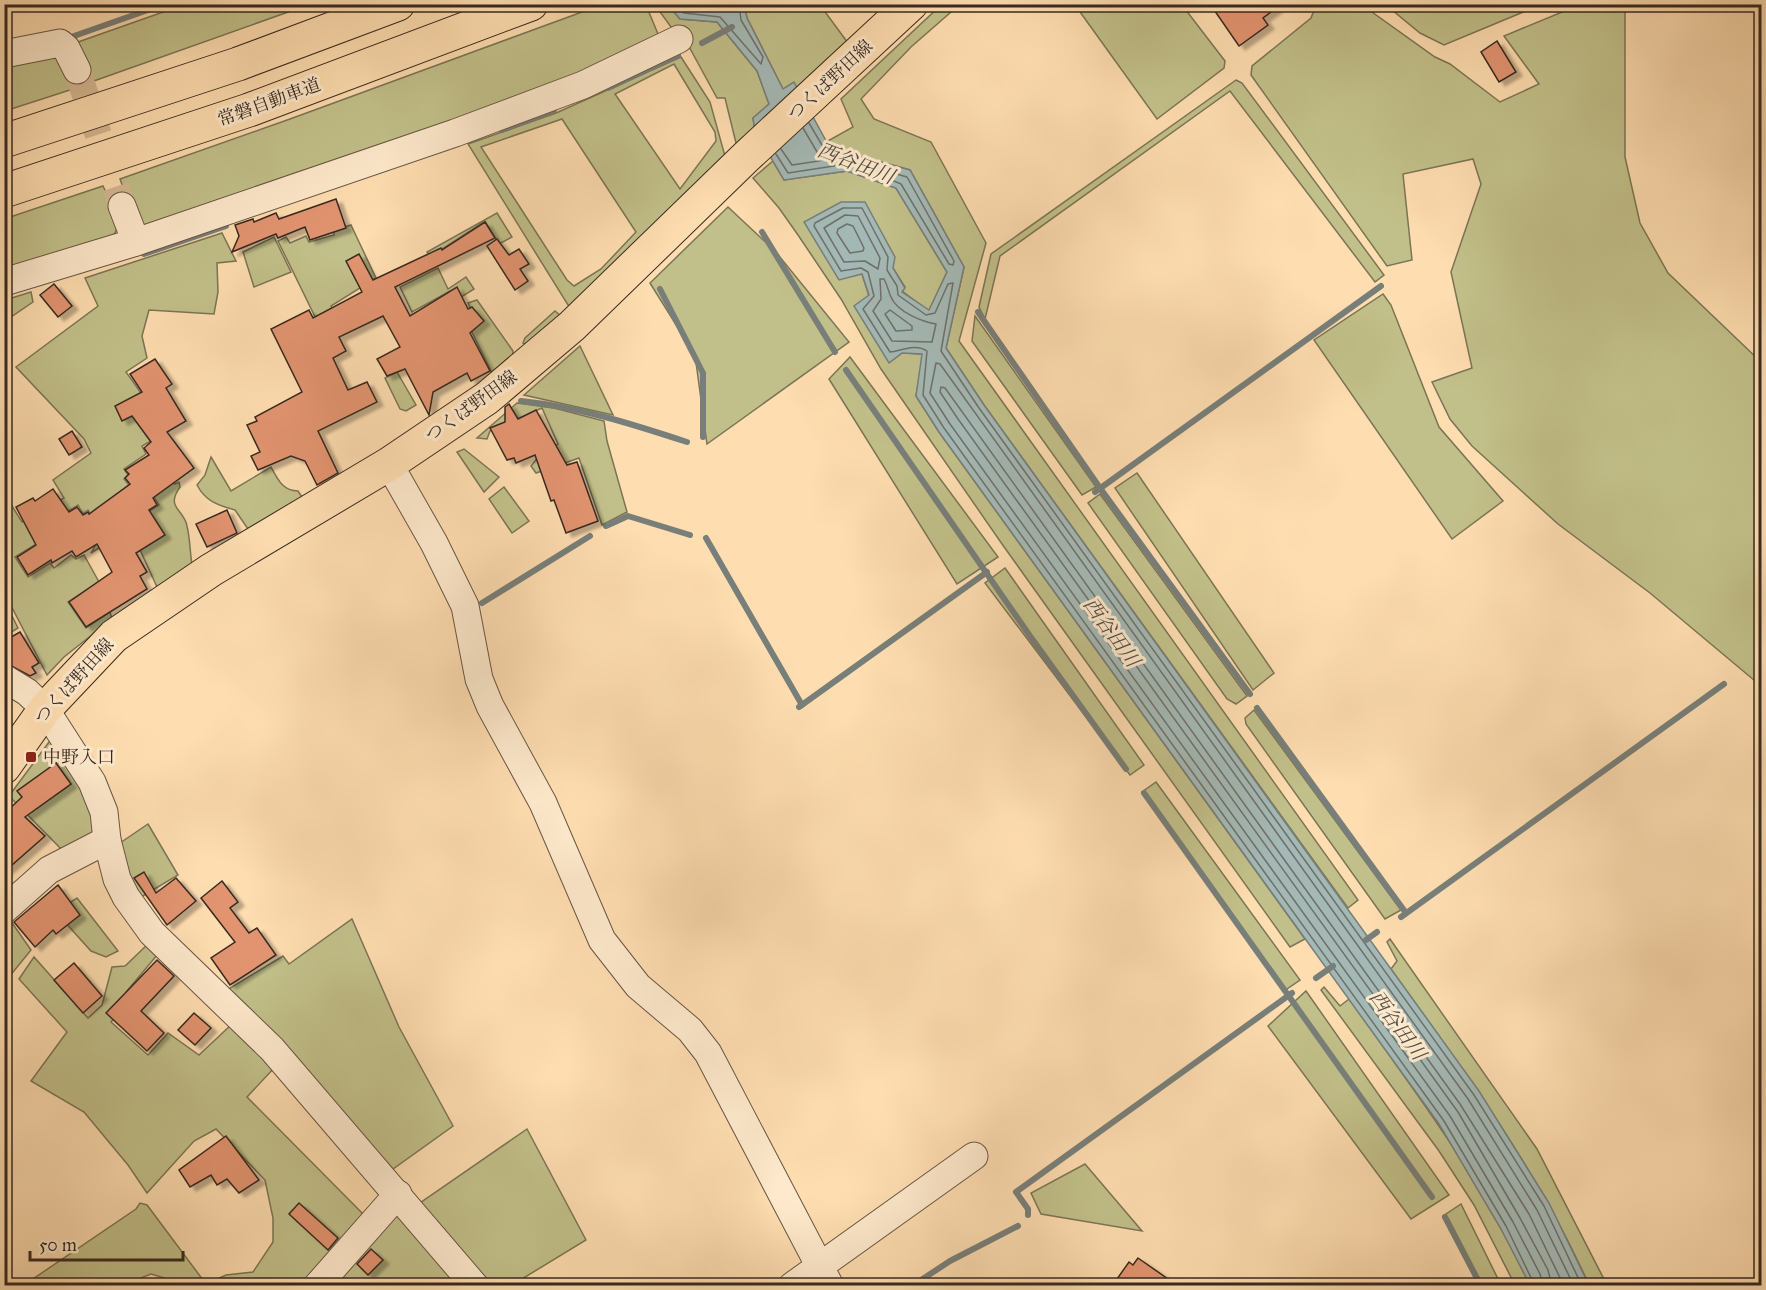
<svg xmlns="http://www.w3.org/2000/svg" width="1766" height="1290" font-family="'IM FELL Great Primer','Noto Serif JP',serif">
	<defs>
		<filter id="shadow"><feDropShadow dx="6" dy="4" stdDeviation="1.5" flood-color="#0004"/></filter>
	</defs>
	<rect width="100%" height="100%" fill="#feddb0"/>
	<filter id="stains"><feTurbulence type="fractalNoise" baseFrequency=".00333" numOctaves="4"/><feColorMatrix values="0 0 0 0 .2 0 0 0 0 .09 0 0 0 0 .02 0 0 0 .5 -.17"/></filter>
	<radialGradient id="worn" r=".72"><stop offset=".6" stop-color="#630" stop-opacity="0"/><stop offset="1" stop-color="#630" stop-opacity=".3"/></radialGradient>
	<g fill="#c2c08a" stroke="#7c7455" stroke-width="1.5" fill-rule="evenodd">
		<polygon points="183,5 308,5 91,82 78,42"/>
		<polygon points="601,5 646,5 658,34 643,50 152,230 135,221 120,179 290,119"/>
		<polygon points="655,5 668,5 680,19 717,22 757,71 769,104 753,118 755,131 737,147 725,98 717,98 681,32 671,27"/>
		<polygon points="744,5 820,5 848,43 799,91 783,89 747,18"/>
		<polygon points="941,5 959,5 911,47 861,99 874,119 931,142 986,243 959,341 1358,900 1348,908 984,405 946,348 964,267 910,170 830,148 826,142 853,127 841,99"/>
		<polygon points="1075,5 1182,5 1225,61 1224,68 1157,119"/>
		<polygon points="1316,5 1362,5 1435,57 1450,64 1500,102 1539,84 1504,36 1579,5 1625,5 1625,157 1640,223 1668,273 1761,362 1761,686 1650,593 1558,524 1472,446 1450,419 1432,382 1472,368 1451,272 1481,184 1473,159 1403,174 1412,260 1387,266 1251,75 1252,66 1311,18"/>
		<polygon points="1386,5 1540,5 1444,45 1420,33"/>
		<polygon points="48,52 64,58 73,89 5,111 5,64"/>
		<path d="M681,57L710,102L725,156L573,309L568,305L468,144L556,113ZM674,64L715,132L716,141L680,189L615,94ZM562,119L636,232L601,269L574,286L567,280L481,147Z"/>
		<polygon points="1236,80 1242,83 1384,275 1375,282 1230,91 1000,256 985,319 979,307 991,254"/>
		<polygon points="773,161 784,180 847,171 896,188 947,272 929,311 902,291 905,287 893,268 862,274 890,362 902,353 923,354 916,396 939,432 1305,939 1290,947 1002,544 881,369 841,299 798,235 779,208 753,178"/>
		<polygon points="103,186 120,221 115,233 102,245 5,273 4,219"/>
		<polygon points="728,207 775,251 849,342 707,444 695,355 650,283"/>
		<polygon points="497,213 512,237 499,244 485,221 433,255 430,256 427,252"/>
		<polygon points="351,225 376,278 331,306 335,313 322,331 278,241 286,237 290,243 306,236 309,242 334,235 334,230"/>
		<path d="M222,233L236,261L217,263L218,292L214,314L149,310L142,336L147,358L126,372L168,431L142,446L146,454L124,469L128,475L124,479L129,485L120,493L140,517L159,505L152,494L172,481L175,484L179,482L180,487C165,508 184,509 187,526C190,538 190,552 192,565L157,587L130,528L91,553L95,546L92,540L97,525L88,510L83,514L78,505L33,533L38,543L15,557L28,577L50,563L54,568L71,555L76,559L84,555L99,582L68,602L86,628L110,612L112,619L64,657L47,675L5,594V512L12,506L22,522L64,498L53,480L91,453L84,439L16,367L98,306L85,278Z"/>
		<polygon points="274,237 291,272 254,287 243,252"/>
		<polygon points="438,268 448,289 466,277 474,289 455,301 450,291 412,312 400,287"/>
		<polygon points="31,292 33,302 5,321 5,300"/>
		<polygon points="1383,294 1391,305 1439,427 1503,501 1452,539 1314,340"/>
		<polygon points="477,300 513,351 512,360 493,375 464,316 471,310 468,303"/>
		<polygon points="555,311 561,316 530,346 523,343 525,338"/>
		<polygon points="975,316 1096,487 1082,495 972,341"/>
		<polygon points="580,346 613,415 524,395"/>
		<polygon points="850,357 998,557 957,584 829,379"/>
		<polygon points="397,372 416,405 406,411 400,409 385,378"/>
		<polygon points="517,403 554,408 604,421 607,441 627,512 602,525 579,458 536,473 531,466 539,456 558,444 542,408 490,431 487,439 477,438"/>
		<polygon points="464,449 499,477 484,492 457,452"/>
		<path d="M211,457L231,491L271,467C278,480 283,491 298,491L304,500L248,529L235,510C218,505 206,502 197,485L205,475Z"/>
		<polygon points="1137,473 1274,673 1253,690 1115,488"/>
		<polygon points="504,487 529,521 512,533 489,499"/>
		<polygon points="1100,494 1247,696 1236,704 1227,699 1088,503"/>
		<polygon points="1005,568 1144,765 1130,775 985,583"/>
		<polygon points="4,600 18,628 5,636 4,636"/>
		<polygon points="1254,710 1401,910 1385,919 1246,724 1245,718"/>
		<path d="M52,738L84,782L102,838L69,857L9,796ZM56,763L71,784L33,811Z"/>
		<polygon points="1156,782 1300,980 1284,991 1142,792"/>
		<polygon points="148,824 178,875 138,899 127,878 120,843"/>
		<polygon points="77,898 118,951 106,957 91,951 63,920 63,907"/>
		<polygon points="8,917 31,950 5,982 4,920"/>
		<polygon points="352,919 399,1027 453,1126 393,1169 227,990 283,956 289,964"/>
		<path d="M1390,939L1537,1149L1607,1285H1589C1538,1171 1464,1070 1391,969L1397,961L1387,942Z"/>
		<polygon points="149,943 158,954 126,992 130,999 111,1022 148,1055 168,1033 199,1055 232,1024 275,1067 247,1097 365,1216 306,1285 188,1285 151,1274 123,1285 95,1285 94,1283 87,1286 24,1285 136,1209 140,1203 147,1205 206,1284 226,1275 253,1272 273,1242 273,1218 265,1180 216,1129 194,1141 147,1193 128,1165 84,1112 31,1081 67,1032 19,979 34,957 88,1018 102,1005 112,967 125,966"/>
		<path d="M1324,987L1340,1006L1349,999C1414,1090 1485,1183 1530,1285H1515L1474,1205L1439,1151L1321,990Z"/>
		<polygon points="1306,991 1449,1195 1411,1219 1268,1026"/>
		<polygon points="527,1129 586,1240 512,1285 487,1285 420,1203"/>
		<polygon points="1085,1164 1142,1231 1041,1214 1031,1193"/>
		<polygon points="1461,1204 1501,1285 1479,1285 1443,1216"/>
		<polygon points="408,1212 463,1286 329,1286 390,1215"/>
	</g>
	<polygon fill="#a4b9b6" stroke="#787f7a" stroke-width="1.5" points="668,5 744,5 747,18 783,89 794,82 830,148 910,170 964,267 946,348 984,405 1479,1091 1549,1203 1589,1285 1530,1285 1501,1229 1439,1124 939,432 916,396 922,354 902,353 889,363 854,306 869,295 862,274 839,280 804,222 841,202 865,202 895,257 893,268 905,288 902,292 929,310 947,272 896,188 847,171 784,180 755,131 753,118 769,104 757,71 717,22 680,19"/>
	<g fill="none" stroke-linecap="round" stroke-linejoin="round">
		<g stroke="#6e716b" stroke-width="1.5">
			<polyline points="676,4 684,13 720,17 761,64 763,57 741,20 739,4"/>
			<polyline points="781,149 792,165 819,161 820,157 803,128"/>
			<polyline points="776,154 788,173 847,164 846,159 826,152 809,123"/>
			<polygon points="879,169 907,177 954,261 953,265 949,264 901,184 877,174 876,171"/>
			<polygon points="845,215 858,216 880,258 878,269 865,261 844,262 824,228"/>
			<polygon points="847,224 853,226 864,248 863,251 850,253 837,233 838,229"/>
			<path d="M880,279H884C888,286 888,291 891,297C897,312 923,322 936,324L932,342L892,341L873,311L881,299Z"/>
			<polygon points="890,310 912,326 912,330 896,331 885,314"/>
			<path d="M1535,1286L1506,1226L1444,1121L944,428L923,395L927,351C915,343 901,351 890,352L863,309L874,296L868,272L861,268L841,271L814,226L815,223L843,208H862L888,257L887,270L897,286L898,295L926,315L935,313L948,284L953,283L941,351L979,408L1474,1095L1544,1206L1582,1286"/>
			<polyline points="1543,1286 1540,1274 1513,1222 1450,1116 950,424 930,393 936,363 940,364 1468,1099 1537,1210 1574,1286"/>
			<polyline points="1552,1286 1548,1270 1520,1218 1458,1112 958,419 940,392 941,387 945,388 1460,1104 1529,1214 1564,1286"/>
		</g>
		<g stroke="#787f7a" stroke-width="6">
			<polyline points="74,36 165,4"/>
			<polyline points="702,43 732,27"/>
			<polyline points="608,88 678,55"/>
			<polyline points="502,130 554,110"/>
			<polyline points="762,232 835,352"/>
			<polyline points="144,254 226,226"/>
			<polyline points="660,289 703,373 703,437"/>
			<polyline points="978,312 1100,488 1250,694"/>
			<polyline points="846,370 1030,636 1126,769"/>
			<path d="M521,401C579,407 632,424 687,442"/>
			<polyline points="1095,492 1381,286"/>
			<polyline points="606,526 628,516 690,535"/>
			<polyline points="706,538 802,705"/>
			<polyline points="482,603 590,536"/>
			<polyline points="799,707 987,572"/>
			<polyline points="1257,708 1406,913"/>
			<polyline points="1144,793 1432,1197"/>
			<polyline points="1401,917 1724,684"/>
			<polyline points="1366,940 1377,932"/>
			<polyline points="1316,978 1333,966"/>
			<polyline points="1028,1215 1028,1209 1016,1192 1292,993"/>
			<polyline points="1445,1217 1481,1286"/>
			<polyline points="912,1286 950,1261 1018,1226"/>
		</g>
	</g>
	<g fill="#e29470" stroke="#372920" stroke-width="1.5" filter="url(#shadow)">
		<polygon points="1210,4 1282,4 1263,18 1268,25 1239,46"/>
		<polygon points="1497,41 1516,72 1499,82 1481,52"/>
		<polygon points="336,199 346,228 310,240 305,227 278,238 276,234 232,252 239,236 235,225 253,219 254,222 276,213 279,219"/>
		<polygon points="485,222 495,238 395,287 410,316 457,287 468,309 472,307 484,321 470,333 490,371 471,381 467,373 433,392 429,415 405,369 387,376 377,359 400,347 383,316 339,337 346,351 333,358 348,390 367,382 377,402 318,431 338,473 317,485 305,461 291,456 258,470 251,456 260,452 247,425 257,421 255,417 302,392 271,329 309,310 313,318 362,292 346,261 359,254 373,280 441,248 442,250"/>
		<polygon points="497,239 509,255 519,249 529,264 520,269 528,281 515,290 487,246"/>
		<polygon points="54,284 72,306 58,317 40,295"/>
		<polygon points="155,359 172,384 166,388 186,421 167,432 194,468 153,498 157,505 149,510 165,535 136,553 147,572 140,576 147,589 86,627 69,602 112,572 97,544 76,557 72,551 52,563 51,560 28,575 17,557 36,545 16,507 33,498 35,501 53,489 69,512 77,507 83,515 88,512 89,514 130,484 125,478 129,474 125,470 149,455 144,448 151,442 132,416 122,421 115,406 142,392 130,374"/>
		<polygon points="509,404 518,419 536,410 567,465 577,462 598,521 566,533 554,500 551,501 535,455 516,463 514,458 507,460 490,428 505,422 505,407"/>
		<polygon points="72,431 82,447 69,455 59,439"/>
		<polygon points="227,510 237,533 207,547 196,524"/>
		<polygon points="20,632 39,663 32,667 36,673 30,676 4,662 4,641"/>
		<polygon points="56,763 71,784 25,817 45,836 4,872 4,814 22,797 17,791"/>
		<polygon points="144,872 156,893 176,878 196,901 167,925 134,878"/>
		<polygon points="222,881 238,902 230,908 249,933 257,928 276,955 230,985 211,958 235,942 201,898"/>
		<polygon points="58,885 80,915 56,934 53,930 35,947 14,922"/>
		<polygon points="157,960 174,976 141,1011 164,1033 147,1051 106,1013"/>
		<polygon points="74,963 102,996 83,1013 54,980"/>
		<polygon points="194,1013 211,1028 195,1045 178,1030"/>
		<polygon points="226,1136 259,1180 239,1193 227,1179 217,1185 211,1175 190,1187 179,1170"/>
		<polygon points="299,1203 338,1238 328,1250 289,1214"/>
		<polygon points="371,1249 383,1260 368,1275 357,1264"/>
		<polygon points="1138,1258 1178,1286 1112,1286 1129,1262 1133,1265"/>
	</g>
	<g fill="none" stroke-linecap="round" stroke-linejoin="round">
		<polyline stroke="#d6b993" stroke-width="27" stroke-dasharray="27 14" stroke-linecap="butt" points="77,70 122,206"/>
		<g stroke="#695644" stroke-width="29">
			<g id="minor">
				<polyline points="4,54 60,43 66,48 77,70"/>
				<polyline points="122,206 136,242"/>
				<polyline points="4,282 136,242 455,133 583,85 679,39"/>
				<polyline points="389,464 434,543 465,606 479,679 490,706 543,803 602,940 638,986 690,1030 708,1053 830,1286"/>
				<polyline points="4,678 27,692 45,709 92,782 104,812 107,840 117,879 126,897 152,933 272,1049 475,1286"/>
				<polyline points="4,910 49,870 107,840"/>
				<polyline points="317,1286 398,1194"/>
				<polyline points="792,1286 974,1156"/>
			</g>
		</g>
		<g stroke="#372920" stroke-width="35">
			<polyline id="major" points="4,767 45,709 114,636 211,570 389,464 487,398 572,326 746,157 911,4"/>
		</g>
		<g stroke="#372920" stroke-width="35">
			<g id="highway">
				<polyline points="4,141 238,64 398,4"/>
				<polyline points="4,191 249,110 531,4"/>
			</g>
		</g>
		<use href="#minor" stroke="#fee9cc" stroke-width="27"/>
		<use href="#major" stroke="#feddb0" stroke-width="33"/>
		<use href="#highway" stroke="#feddb0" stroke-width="33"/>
	</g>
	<rect fill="#8f2418" stroke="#fee9cc" stroke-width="2" x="25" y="751" width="12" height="12" rx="3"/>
	<g text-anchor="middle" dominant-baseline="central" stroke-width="6" stroke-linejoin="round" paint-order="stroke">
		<g font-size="18" fill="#372920" stroke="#fee9cc">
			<text transform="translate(830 80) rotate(-43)">つくば野田線</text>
			<text transform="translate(269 102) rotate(-20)">常磐自動車道</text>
			<text transform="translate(471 406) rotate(-36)">つくば野田線</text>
			<text transform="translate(74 681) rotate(-48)">つくば野田線</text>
		</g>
		<g font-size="18" fill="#372920" stroke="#fee9cc" text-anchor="start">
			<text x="43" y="757">中野入口</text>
		</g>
		<g font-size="20" font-style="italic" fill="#524d46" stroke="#fee9cc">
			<text transform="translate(856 163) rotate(21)">西谷田川</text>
			<text transform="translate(1112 632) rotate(54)">西谷田川</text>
			<text transform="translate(1398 1025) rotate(54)">西谷田川</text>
		</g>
	</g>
	<rect width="1766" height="1290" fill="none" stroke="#feddb0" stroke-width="24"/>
	<rect x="6" y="6" width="1754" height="1278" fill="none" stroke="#372920" stroke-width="3"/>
	<rect x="12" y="12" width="1742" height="1266" fill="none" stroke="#372920" stroke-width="1.5"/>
	<path d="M30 1251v9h153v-9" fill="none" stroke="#372920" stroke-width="3"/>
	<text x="39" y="1251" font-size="18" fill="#372920" stroke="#fee9cc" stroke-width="4.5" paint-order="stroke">50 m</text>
	<rect width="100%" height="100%" filter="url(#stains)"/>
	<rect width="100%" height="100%" fill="url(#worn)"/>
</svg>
